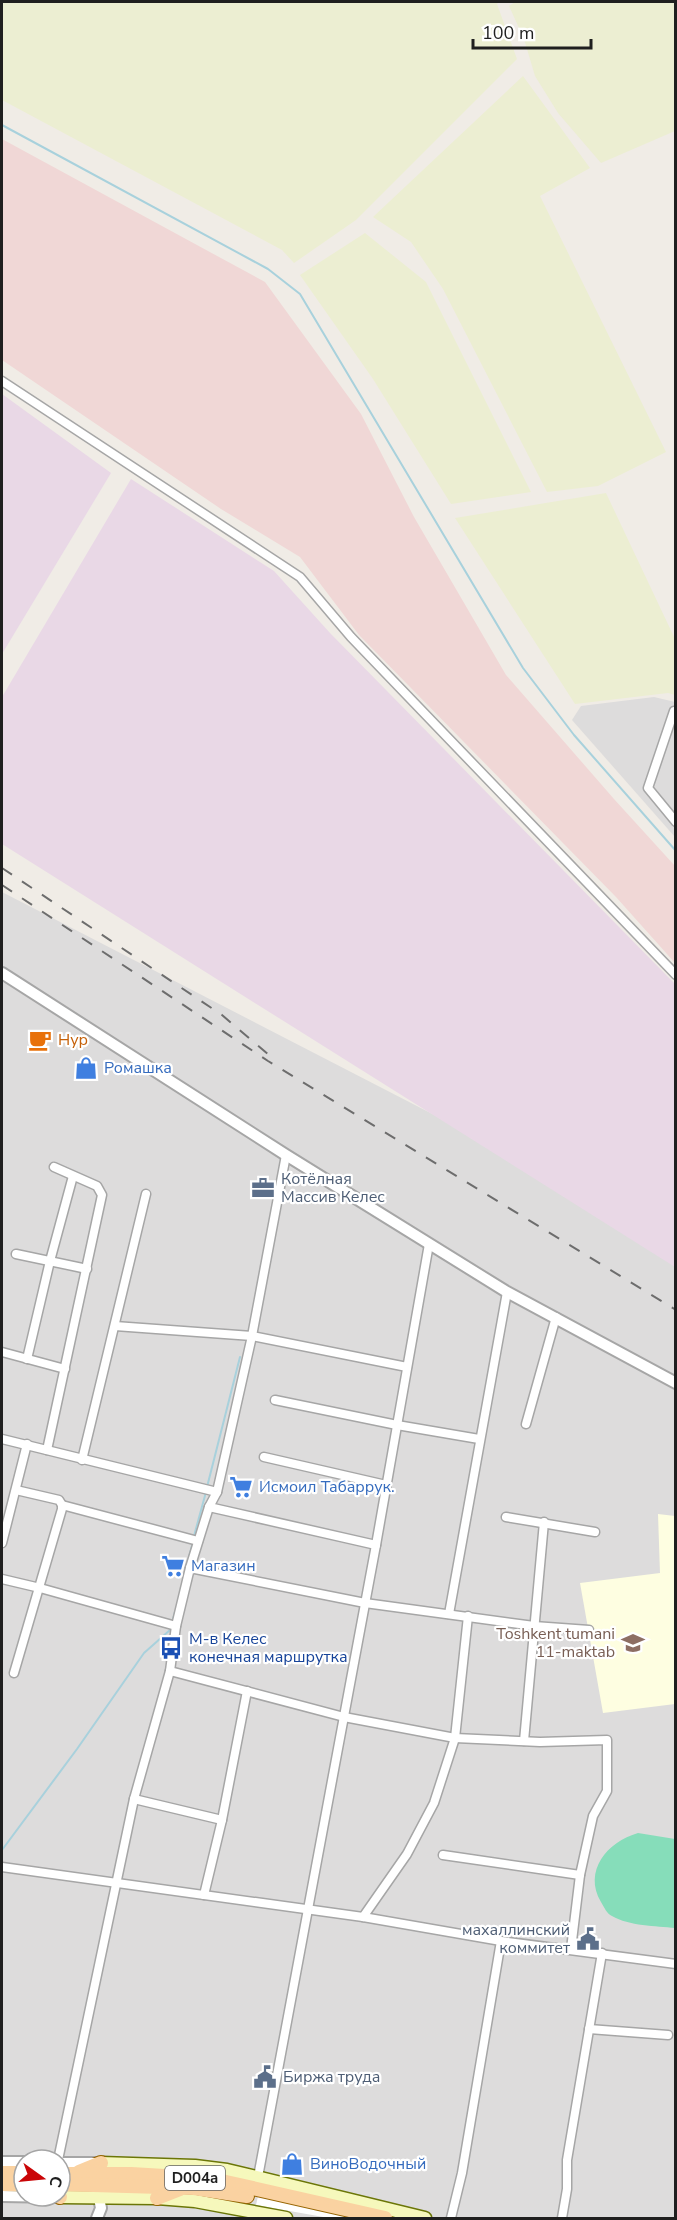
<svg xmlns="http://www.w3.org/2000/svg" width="677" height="2220" font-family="'Nunito Sans',sans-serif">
	<rect width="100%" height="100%" fill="#f0ece6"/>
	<g fill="#dddcdc" fill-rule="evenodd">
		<polygon points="654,697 675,702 675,837 572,720 581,706"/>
		<path d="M2,892L675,1239V2218H2ZM24,2160H60V2196H24Z"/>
	</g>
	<polygon fill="#f0d7d6" points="2,139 265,282 361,414 414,517 506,675 614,799 675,866 675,963 616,897 359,635 300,557 221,509 2,360"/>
	<g fill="#e9d8e6">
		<polygon points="2,394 111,473 2,654"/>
		<polygon points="131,479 274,571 330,633 675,984 675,1267 2,844 2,697"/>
	</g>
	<polygon fill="#fefee1" points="658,1514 675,1516 675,1704 603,1713 580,1583 660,1573"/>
	<g fill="#eceed2">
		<polygon points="2,2 499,2 497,4 517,59 356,220 294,263 282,250 2,100"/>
		<polygon points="515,2 675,2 675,131 601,163 558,113 535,76 524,39 509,6"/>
		<polygon points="523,76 590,168 540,196 666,452 598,486 547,492 443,289 411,242 373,217"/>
		<polygon points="365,233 426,282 531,492 451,504 373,379 300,275"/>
		<polygon points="606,493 675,639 675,695 668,693 575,704 455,518"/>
	</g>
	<path fill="#86ddba" d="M638,1833L675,1839V1928C656,1926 629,1926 612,1916C607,1914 604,1907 601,1902C583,1871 607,1842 638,1833Z"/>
	<polygon fill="#fff" points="261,2183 407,2218 329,2218 256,2205"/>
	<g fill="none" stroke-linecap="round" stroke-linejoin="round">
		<g stroke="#a8d1dc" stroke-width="2">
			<polyline points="2,125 268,269 300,294 523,668 574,735 676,851"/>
			<polyline points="207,1487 240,1357"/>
			<polyline points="194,1536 206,1492"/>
			<polyline points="189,1557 193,1542"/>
			<polyline points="2,1850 77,1749 144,1653 170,1630 175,1612"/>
		</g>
		<g stroke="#a6a6a6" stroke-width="11">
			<g id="minor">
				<polyline points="2,381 300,577 351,637 676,975"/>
				<polyline points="674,711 648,788 676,822"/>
				<polyline points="16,1254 87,1269"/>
				<polyline points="115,1326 252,1336 407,1367"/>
				<polyline points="2,1352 65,1369"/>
				<polyline points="27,1359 50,1261 73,1176"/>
				<polyline points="275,1400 397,1425 479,1439"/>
				<polyline points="526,1424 556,1317"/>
				<polyline points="2,1439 217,1492"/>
				<polyline points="47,1450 102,1195 97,1186 54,1167"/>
				<polyline points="264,1457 386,1485"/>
				<polyline points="82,1460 146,1194"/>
				<polyline points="62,1505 198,1541"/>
				<polyline points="209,1507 376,1545"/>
				<polyline points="506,1517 595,1532"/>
				<polyline points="2,1543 27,1444"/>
				<polyline points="190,1568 365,1603 534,1626 589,1630"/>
				<polyline points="2,1579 40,1588 176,1626"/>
				<polyline points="449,1614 507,1292"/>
				<polyline points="170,1671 344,1717 455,1738 540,1742 607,1740 607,1791 593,1816 580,1875 571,1949"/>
				<polyline points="14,1673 62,1509 62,1505 59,1500 16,1490"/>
				<polyline points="524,1741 544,1522"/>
				<polyline points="134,1799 222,1820"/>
				<polyline points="443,1855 580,1875"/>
				<polyline points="2,1867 363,1917 501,1941 676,1964"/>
				<polyline points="204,1895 222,1820 247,1691"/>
				<polyline points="363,1917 407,1854 434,1803 455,1738 468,1616"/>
				<polyline points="589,2029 668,2035"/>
				<polyline points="58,2160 134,1799 170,1671 176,1626 190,1568 209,1507 217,1492 252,1336 286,1155"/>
				<polyline points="258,2177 376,1545 429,1244"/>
				<polyline points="451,2218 462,2173 501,1941"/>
				<polyline points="562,2218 567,2189 567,2160 602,1953"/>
			</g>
		</g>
		<g stroke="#a6a6a6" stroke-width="14">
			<g id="tertiary">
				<polyline points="2,973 286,1155 507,1292 676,1383"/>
				<polyline points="2,2162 24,2162"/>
				<polyline points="60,2163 97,2163"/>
				<polyline points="2,2196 60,2197"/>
				<polyline points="97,2218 101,2208 99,2198"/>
			</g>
		</g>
		<g stroke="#6b7607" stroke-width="15">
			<g id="secondary">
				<polyline points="101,2163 195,2166 227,2170 425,2218"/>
				<polyline points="60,2197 157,2198 195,2201 286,2218"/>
			</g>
		</g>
		<g stroke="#976503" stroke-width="16">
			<g id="primary">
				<polyline points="79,2172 101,2163"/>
				<polyline points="2,2173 24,2173"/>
				<polyline points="60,2174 131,2174 198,2178 226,2182 385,2218"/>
				<polyline points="2,2184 24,2184"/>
				<polyline points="60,2184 194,2188 247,2196"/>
				<polyline points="58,2196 60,2197"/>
				<polyline points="157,2198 180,2189"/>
			</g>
		</g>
		<use href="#minor" stroke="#fff" stroke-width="8"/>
		<use href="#tertiary" stroke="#fff" stroke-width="10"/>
		<use href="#secondary" stroke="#f6f8bc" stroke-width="12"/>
		<use href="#primary" stroke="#fad2a1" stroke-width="14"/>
		<g stroke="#6d6d6d" stroke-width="2" stroke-dasharray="12 12" stroke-linecap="butt">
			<polyline points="2,868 222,1015 269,1055"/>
			<polyline points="2,885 268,1061 676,1310"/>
		</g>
	</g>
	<defs>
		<g id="cafe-bare" transform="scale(1.8)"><path d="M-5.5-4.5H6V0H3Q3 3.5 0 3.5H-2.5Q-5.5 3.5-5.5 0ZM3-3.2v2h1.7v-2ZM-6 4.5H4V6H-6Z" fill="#e8710a" stroke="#fff" stroke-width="2.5" paint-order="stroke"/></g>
		<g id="shop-bare" transform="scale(1.8)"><path d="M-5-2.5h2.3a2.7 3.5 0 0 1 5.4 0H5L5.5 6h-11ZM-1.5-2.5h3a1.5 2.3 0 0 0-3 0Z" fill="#3f7fe0" stroke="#fff" stroke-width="2.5" paint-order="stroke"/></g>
		<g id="office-bare" transform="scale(1.8)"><path d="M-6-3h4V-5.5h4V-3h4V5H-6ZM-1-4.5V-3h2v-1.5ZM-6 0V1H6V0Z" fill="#5c6f8a" stroke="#fff" stroke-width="2.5" paint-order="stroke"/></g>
		<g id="supermarket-bare" transform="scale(1.8)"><path d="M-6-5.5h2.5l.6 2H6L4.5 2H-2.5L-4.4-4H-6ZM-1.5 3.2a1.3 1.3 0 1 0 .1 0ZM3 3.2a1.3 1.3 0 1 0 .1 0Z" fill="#3f7fe0" stroke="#fff" stroke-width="2.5" paint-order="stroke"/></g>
		<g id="school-bare" transform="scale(1.8)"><path d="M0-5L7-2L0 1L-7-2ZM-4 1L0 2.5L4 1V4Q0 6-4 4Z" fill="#8d6e63" stroke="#fff" stroke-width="2.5" paint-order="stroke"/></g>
		<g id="bus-bare" transform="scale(1.8)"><path d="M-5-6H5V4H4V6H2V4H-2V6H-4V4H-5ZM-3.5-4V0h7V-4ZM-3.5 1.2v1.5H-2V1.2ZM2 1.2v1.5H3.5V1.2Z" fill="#1a4fb4" stroke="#fff" stroke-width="2.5" paint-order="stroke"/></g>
		<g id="civic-bare" transform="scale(1.8)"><path d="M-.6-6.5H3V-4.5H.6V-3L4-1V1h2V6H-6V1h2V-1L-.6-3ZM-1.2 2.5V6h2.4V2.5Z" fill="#5c6f8a" stroke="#fff" stroke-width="2.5" paint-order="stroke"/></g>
	</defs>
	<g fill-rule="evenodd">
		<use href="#cafe-bare" x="40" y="1040"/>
		<use href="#shop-bare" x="86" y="1068"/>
		<use href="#office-bare" x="263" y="1188"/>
		<use href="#supermarket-bare" x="241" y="1487"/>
		<use href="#supermarket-bare" x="173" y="1566"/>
		<use href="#school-bare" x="633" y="1643"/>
		<use href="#bus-bare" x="171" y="1648"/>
		<use href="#civic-bare" x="588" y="1939"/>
		<use href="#civic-bare" x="265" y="2077"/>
		<use href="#shop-bare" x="292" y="2164"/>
	</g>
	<g text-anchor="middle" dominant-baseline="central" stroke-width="4.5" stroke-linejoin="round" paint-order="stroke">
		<rect fill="#fff" stroke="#626262" stroke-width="1.5" x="165" y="2166" width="60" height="24" rx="4.5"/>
		<g font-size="15" font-weight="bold" fill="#1f1f1f">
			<text x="195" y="2178">D004a</text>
		</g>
		<g font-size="16" fill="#c56008" stroke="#fff" text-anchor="start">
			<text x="58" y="1040">Нур</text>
		</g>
		<g font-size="16" fill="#366cbe" stroke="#fff" text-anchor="start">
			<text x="104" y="1068">Ромашка</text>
			<text x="259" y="1487">Исмоил Табаррук.</text>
			<text x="191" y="1566">Магазин</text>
			<text x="310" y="2164">ВиноВодочный</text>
		</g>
		<g font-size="16" fill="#4e5e75" stroke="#fff" text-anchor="start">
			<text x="281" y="1179">Котёлная<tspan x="281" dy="18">Массив Келес</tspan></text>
			<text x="570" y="1930" text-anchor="end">махаллинский<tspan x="570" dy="18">коммитет</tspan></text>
			<text x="283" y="2077">Биржа труда</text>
		</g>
		<g font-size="16" fill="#785e54" stroke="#fff" text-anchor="end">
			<text x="615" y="1634">Toshkent tumani<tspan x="615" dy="18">11-maktab</tspan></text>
		</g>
		<g font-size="16" fill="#164399" stroke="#fff" text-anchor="start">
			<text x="189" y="1639">М-в Келес<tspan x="189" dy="18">конечная маршрутка</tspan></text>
		</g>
	</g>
	<rect width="677" height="2220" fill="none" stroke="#1f1f1f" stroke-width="6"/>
	<g transform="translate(42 2178) rotate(105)"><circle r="28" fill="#ffffff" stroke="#a5a5a5" stroke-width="1.5"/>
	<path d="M0-4.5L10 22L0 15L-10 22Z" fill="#ca0507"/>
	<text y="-9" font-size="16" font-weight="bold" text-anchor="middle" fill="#1f1f1f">С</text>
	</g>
	<path d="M473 39v9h118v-9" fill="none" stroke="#1f1f1f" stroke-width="3"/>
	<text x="482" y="39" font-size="18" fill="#1f1f1f" stroke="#ffffff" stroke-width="4.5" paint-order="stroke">100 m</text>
</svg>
